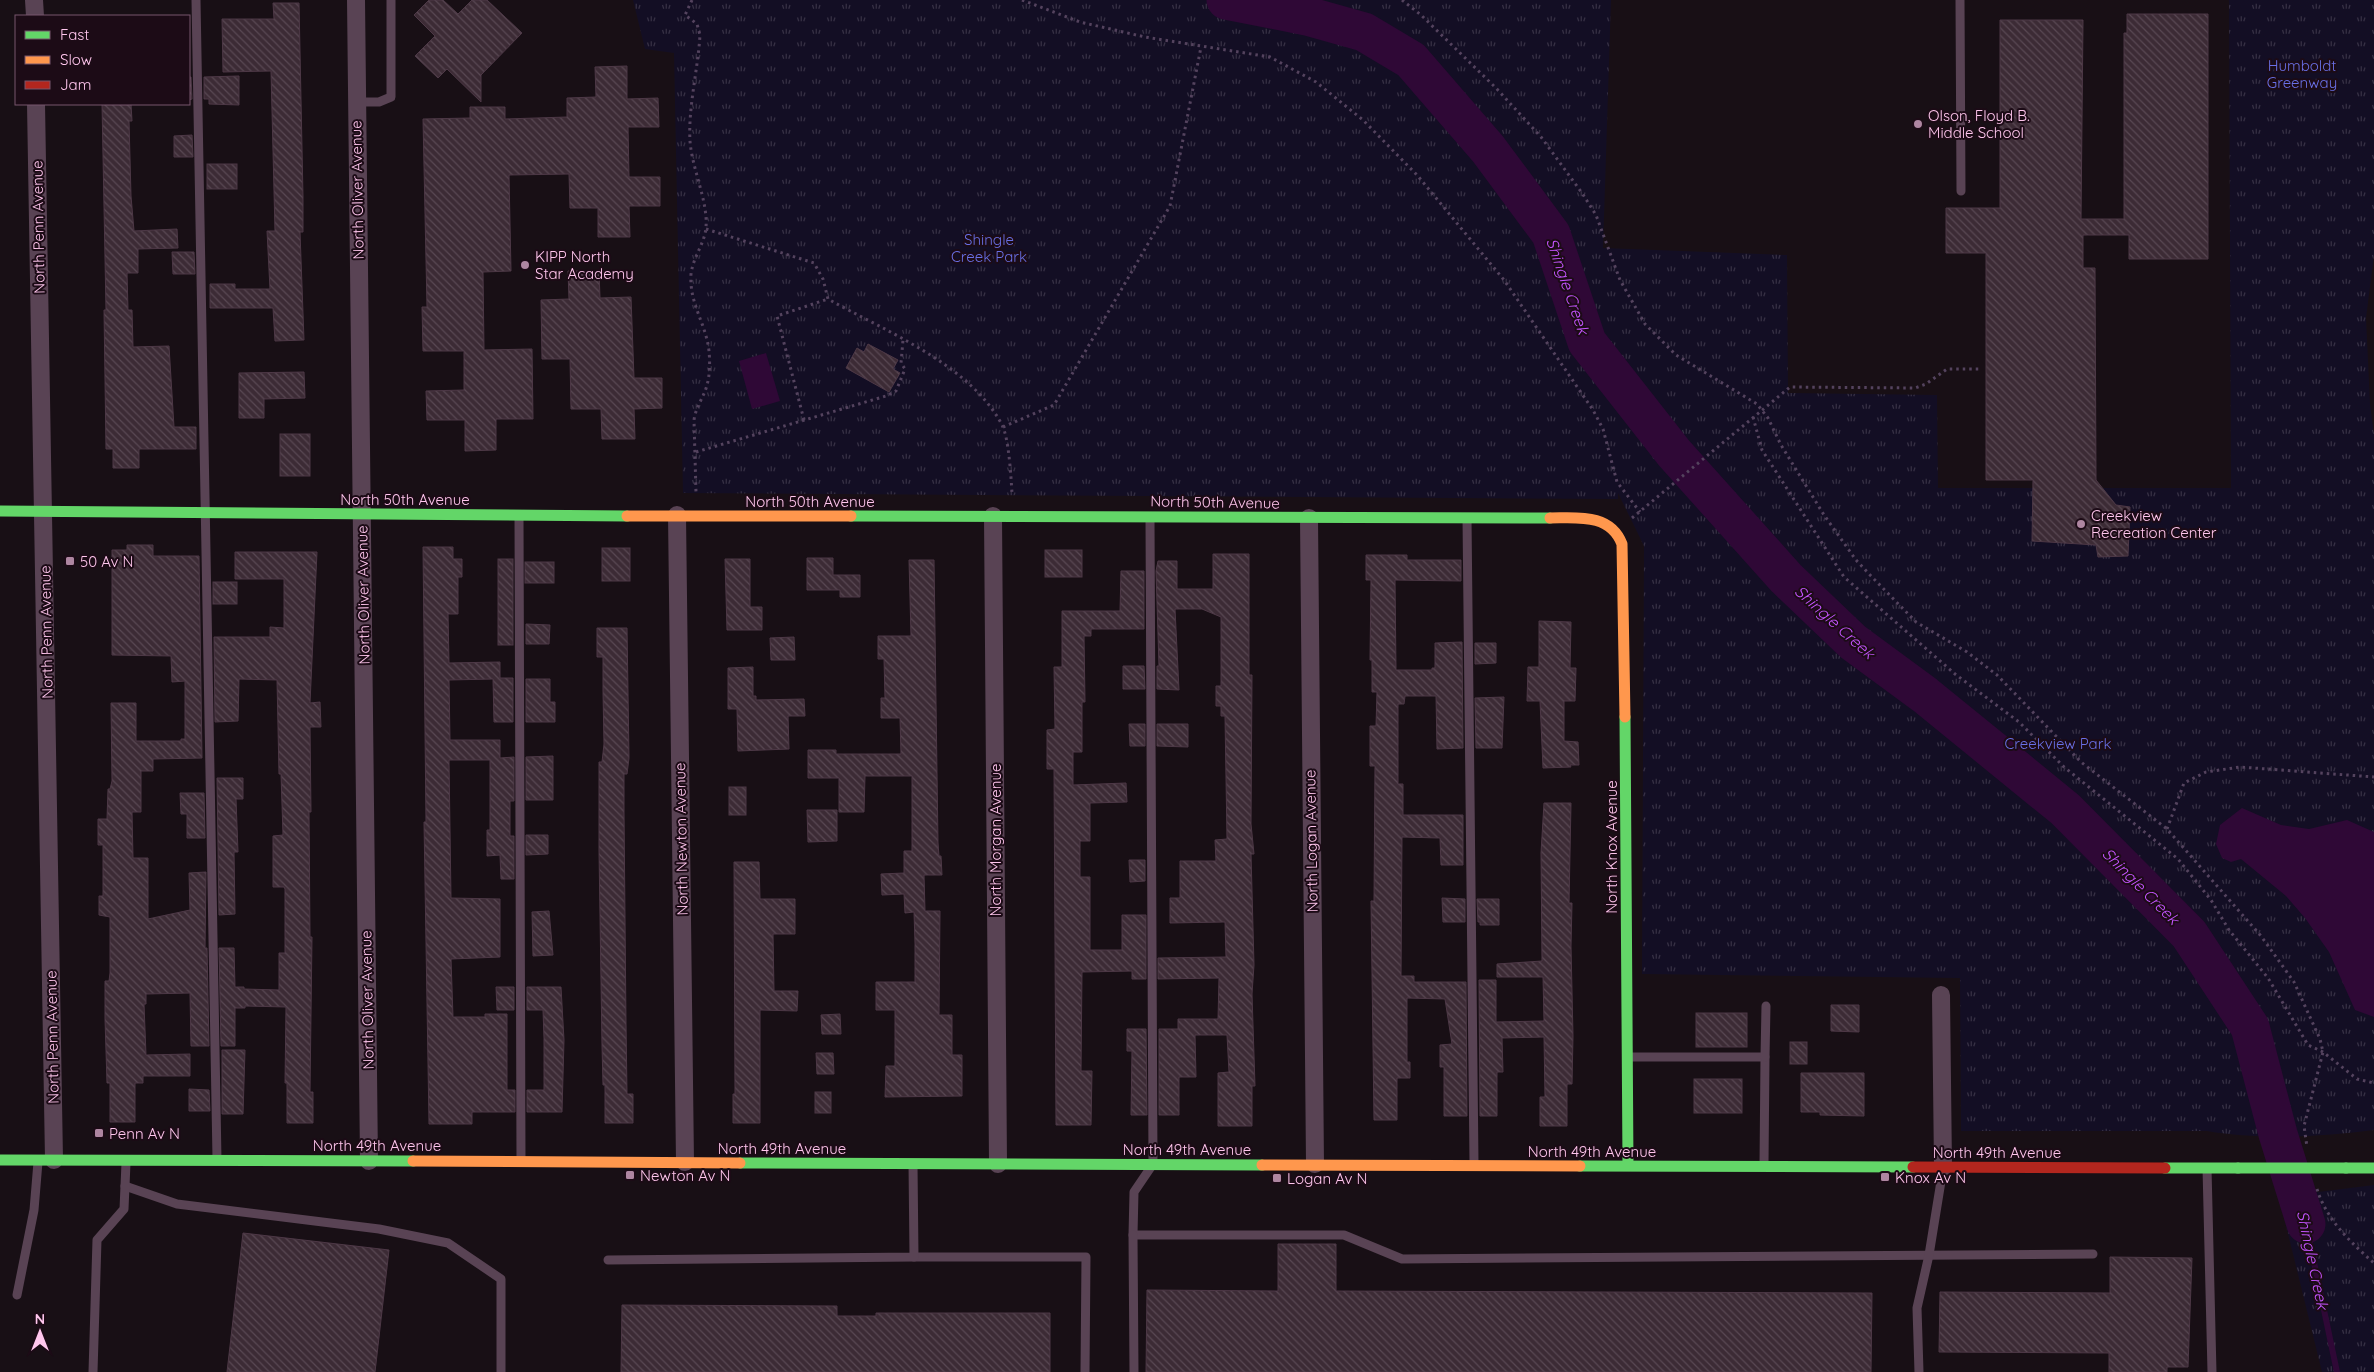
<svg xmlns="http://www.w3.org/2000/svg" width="2374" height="1372" font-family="Quicksand,sans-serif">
	<defs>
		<pattern id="park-tufts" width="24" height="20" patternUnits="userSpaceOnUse" patternTransform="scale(1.25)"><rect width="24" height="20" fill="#130e24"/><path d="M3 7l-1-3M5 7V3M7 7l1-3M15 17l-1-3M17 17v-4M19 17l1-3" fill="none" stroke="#363044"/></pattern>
		<pattern id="building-back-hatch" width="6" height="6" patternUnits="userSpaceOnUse" patternTransform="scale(1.25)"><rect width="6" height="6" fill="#3c2b35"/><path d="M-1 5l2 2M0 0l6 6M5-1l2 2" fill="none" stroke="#594853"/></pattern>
	</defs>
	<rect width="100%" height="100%" fill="#180f15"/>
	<g fill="url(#park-tufts)">
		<path d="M633,0H1611L1603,248L1787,255L1788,393L1937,395L1938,488H2231L2229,0H2374V255L2366,318L2370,404L2374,435V1130C2323,1137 2258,1140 2207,1131H1961L1960,978L1642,974L1644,546L1618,493V499L683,493L674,53L645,49Z"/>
		<polygon points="2374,1185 2374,1372 2322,1372 2279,1197"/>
	</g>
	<g fill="#2f0836">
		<polygon points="766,353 780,401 752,409 739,361"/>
		<polygon points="2242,808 2281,825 2309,829 2347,820 2374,832 2374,1017 2355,1010 2329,952 2305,918 2286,896 2241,859 2231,862 2222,858 2216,844 2220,825"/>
	</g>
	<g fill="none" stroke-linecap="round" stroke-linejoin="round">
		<polyline stroke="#2f0836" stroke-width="6" points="2306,1224 2337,1372"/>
		<polyline stroke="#2f0836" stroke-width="39" points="1226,0 1307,16 1364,32 1411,60 1488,149 1551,234 1587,342 1674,453 1786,578 1853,642 1925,695 2065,809 2189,934 2250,1027 2278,1134 2306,1224"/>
	</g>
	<g fill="url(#building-back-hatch)" stroke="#4d3846">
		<polygon points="429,0 443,0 458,14 472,0 487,0 522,33 481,75 481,102 447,69 438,78 415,56 435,36 414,15"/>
		<polygon points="273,3 299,3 303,197 303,232 300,232 304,340 275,341 273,308 210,308 210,284 235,284 235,289 270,289 267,231 275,231 271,71 223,72 222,19 274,19"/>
		<polygon points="2127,14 2208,14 2208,259 2129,259 2129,235 2083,235 2083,268 2095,268 2096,480 2116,505 2130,507 2128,556 2098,557 2096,545 2032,541 2033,480 1986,480 1986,253 1946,253 1946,208 2000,208 2000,20 2083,20 2081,219 2124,219 2124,33 2127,33"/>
		<polygon points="627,66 627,99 658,98 659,127 628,127 629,177 660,177 660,206 629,206 630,237 598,237 598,208 570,208 569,174 509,175 511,271 483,272 484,350 532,349 533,419 496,419 496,450 465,451 465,420 427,420 426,391 464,390 464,351 423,351 422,307 427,307 423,119 470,118 470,107 505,107 505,119 567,117 567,98 596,97 595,67"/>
		<polygon points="239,76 239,105 209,104 209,99 204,99 204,77"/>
		<polygon points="189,77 191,77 192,99 189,100"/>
		<polygon points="102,104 131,104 132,121 129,121 131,196 134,231 177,229 178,248 138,249 138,273 127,273 128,310 132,310 133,347 169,346 174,427 196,427 196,449 139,449 139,468 113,468 113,449 106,449 104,310 106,310"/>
		<polygon points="192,135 193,157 174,157 174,136"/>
		<rect x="207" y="164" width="30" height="25"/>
		<polygon points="172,252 194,252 195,274 173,274"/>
		<polygon points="568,271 599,271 600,298 631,297 634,378 662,378 662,408 634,409 635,439 602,439 601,409 571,409 570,359 542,359 541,300 569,299"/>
		<polygon points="868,344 898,360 893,369 900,373 889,392 846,368 857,348 864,352"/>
		<polygon points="304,372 305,398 264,399 264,418 239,418 239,373"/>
		<rect x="280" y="434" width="30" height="42"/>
		<polygon points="127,545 153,545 153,556 199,556 202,758 153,759 153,771 141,771 141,812 132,812 133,858 148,858 148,919 190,910 189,873 206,872 205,948 207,948 209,1046 191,1046 190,993 146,994 146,1004 144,1004 146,1055 190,1054 190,1076 143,1076 143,1083 135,1083 135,1122 110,1122 110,1083 107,1083 105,1019 105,981 109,981 110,973 110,917 99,915 99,896 103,896 103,845 98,845 98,819 107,819 108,789 110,789 112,781 111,703 136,703 136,741 181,741 181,739 185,739 185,681 172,682 171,656 112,655 112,550 127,550"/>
		<polygon points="423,547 453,547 453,559 462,559 462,577 458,577 458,614 448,614 449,663 500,662 500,678 513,678 513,722 494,722 493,679 449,680 450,740 500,740 500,758 514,757 514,801 510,801 510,836 514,836 514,879 501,879 500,855 487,856 487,830 490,830 490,760 449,760 451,898 500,899 500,957 451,959 453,1017 485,1017 485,1014 507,1014 507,1090 515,1090 515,1112 472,1112 472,1124 429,1124 424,822 426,822"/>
		<rect x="602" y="548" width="28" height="33"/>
		<rect x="1045" y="550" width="37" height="27"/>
		<polygon points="235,552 317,552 310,703 320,702 321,727 310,727 311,812 309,812 310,937 312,937 310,1092 313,1092 313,1123 287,1123 287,1083 285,1083 286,1007 245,1006 245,1008 235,1008 235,1046 221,1046 219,948 234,948 235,987 244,987 244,989 279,990 279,953 285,953 285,889 284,887 273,887 273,836 283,835 281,774 279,774 277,680 239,679 238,721 215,722 214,637 270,637 270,627 284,628 284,579 235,579"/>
		<polygon points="1213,554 1249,554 1249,675 1252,675 1251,824 1254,854 1251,854 1254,965 1252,994 1255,1086 1252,1086 1252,1126 1218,1126 1218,1073 1229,1072 1227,1035 1195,1035 1196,1077 1179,1077 1179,1115 1159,1115 1159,1029 1178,1029 1178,1019 1218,1019 1219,978 1158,979 1158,958 1226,957 1225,922 1170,923 1170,898 1180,898 1180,861 1216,861 1215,840 1227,839 1225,716 1221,716 1221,706 1216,706 1216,686 1221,686 1221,617 1202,609 1175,609 1179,690 1157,689 1157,666 1159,666 1156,571 1158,561 1177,561 1177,589 1213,589"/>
		<polygon points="1366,555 1407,555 1407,560 1461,560 1461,581 1395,580 1396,670 1432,670 1432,668 1435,668 1435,643 1462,642 1463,748 1437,749 1436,696 1405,696 1404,704 1398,704 1398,784 1403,784 1403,815 1463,815 1463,865 1441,865 1440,838 1402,837 1401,976 1414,976 1414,982 1466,982 1467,1116 1444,1116 1444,1067 1440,1067 1440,1045 1452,1044 1445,999 1407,998 1407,1062 1410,1062 1410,1078 1397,1078 1397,1120 1374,1120 1371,901 1374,901 1375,766 1370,766 1370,726 1376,726 1377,692 1372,692 1372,660 1370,660 1371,580 1366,580"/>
		<polygon points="807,558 833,558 833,575 860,575 860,597 840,597 840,590 807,590"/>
		<rect x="498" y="559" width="15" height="86"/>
		<polygon points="725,559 750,559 750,607 762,607 762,630 727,630"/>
		<polygon points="909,560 934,560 938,843 939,856 941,856 942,875 924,875 925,911 940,911 939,1015 952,1015 952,1055 962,1055 962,1096 885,1097 886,1066 895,1066 895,1010 876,1010 876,982 915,982 915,943 914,912 905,913 904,894 882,895 881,874 904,873 904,851 912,851 912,776 865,776 864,812 839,812 839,778 808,778 808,750 836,750 836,754 901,754 900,718 881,718 881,698 885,698 884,659 878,659 878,636 911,636"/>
		<rect x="525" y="562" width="29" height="21"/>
		<polygon points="1121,571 1144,571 1144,629 1091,629 1091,636 1084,636 1085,702 1082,702 1082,752 1073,752 1073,785 1126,783 1127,802 1090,803 1090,841 1080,841 1080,877 1090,877 1090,950 1122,950 1122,915 1146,915 1146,979 1132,979 1132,971 1082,972 1081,1071 1092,1071 1091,1125 1056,1125 1054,769 1047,769 1047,730 1055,729 1054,667 1062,667 1062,611 1120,611"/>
		<rect x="213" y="582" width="24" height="22"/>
		<polygon points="1539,621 1571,622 1570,668 1576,668 1575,701 1564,701 1564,741 1578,742 1579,765 1570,765 1571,767 1543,768 1540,701 1527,701 1528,667 1539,667"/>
		<polygon points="526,624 550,625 549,644 526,644"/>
		<polygon points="597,628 627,628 629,758 627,774 624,774 624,812 626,1023 627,1094 633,1094 633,1123 605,1123 605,1085 603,1085 602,1046 599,851 599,762 602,762 604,744 603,692 603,657 597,657"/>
		<polygon points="794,637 795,660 771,660 770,638"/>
		<polygon points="1475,643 1496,643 1496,663 1475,664"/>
		<polygon points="1123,666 1144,666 1145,689 1123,689"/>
		<polygon points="753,667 753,696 756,696 756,700 804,699 805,716 788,716 789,749 738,751 737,709 728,709 728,668"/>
		<polygon points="526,679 550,679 550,702 555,702 555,722 526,722"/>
		<polygon points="1504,697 1502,748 1476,748 1475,698"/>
		<polygon points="1129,724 1145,724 1145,746 1130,746"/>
		<polygon points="1157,724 1188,724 1188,747 1157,746"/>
		<polygon points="553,756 553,800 526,800 526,757"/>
		<polygon points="217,778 243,778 243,799 236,799 238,852 234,852 235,914 219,915"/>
		<rect x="729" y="787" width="17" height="28"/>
		<polygon points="180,793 204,793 205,838 187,838 187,814 181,814"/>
		<polygon points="1544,803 1571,803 1569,903 1572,903 1571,946 1573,1036 1572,1084 1567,1084 1567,1126 1540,1126 1540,1097 1545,1097 1544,1037 1502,1038 1503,1072 1497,1072 1497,1116 1480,1116 1479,980 1496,980 1496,1022 1544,1021 1543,977 1497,977 1497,964 1542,961 1541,853"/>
		<polygon points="807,810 837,810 837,841 808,842"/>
		<polygon points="526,835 548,835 548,854 526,855"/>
		<polygon points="1129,860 1145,860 1145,881 1130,882"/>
		<polygon points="734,862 759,862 760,899 795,899 795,934 773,934 774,991 798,991 797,1011 760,1010 760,1123 733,1123 733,1094 735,1094"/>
		<polygon points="1442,898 1465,899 1465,922 1443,922"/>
		<polygon points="1477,899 1499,899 1499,925 1480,925 1480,922 1478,922"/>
		<polygon points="549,911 553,955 533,956 532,912"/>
		<polygon points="496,987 514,987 514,1010 497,1010"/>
		<polygon points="527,987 561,987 564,1040 562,1112 527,1112 527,1090 544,1090 544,1038 543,1010 527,1010"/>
		<polygon points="1831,1005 1859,1005 1859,1032 1831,1031"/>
		<rect x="1696" y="1013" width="51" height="34"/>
		<polygon points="840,1014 841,1034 822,1034 821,1015"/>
		<polygon points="1127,1029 1146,1029 1147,1115 1131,1115 1132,1051 1127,1051"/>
		<rect x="1790" y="1042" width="17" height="22"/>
		<polygon points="222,1050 245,1050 243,1114 222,1114"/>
		<polygon points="816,1053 833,1053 834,1074 817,1074"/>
		<polygon points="1801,1073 1864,1073 1864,1116 1820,1115 1820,1112 1801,1112"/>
		<rect x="1694" y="1079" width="48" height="34"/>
		<polygon points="189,1089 209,1090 210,1111 189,1111"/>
		<rect x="815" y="1092" width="16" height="21"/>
		<polygon points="243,1233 389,1250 375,1372 227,1372"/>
		<polygon points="1278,1244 1336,1244 1336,1291 1872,1293 1871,1372 1146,1372 1147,1290 1278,1291"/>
		<polygon points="2110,1257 2192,1258 2188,1367 2167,1367 2167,1372 2109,1372 2109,1353 1939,1352 1940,1292 2110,1293"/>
		<polygon points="622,1305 837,1306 837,1316 876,1316 876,1313 1050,1313 1050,1372 621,1372"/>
	</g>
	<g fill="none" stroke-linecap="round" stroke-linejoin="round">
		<g stroke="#54435e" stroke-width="3" stroke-dasharray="2.5 4" stroke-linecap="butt">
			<path d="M692,0L685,15L697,24L700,35C698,69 688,108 690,141C692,169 708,201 706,227C705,243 693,257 691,274C689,304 706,323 709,351C710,361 710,375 707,385C704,397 696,406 694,420L696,493"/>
			<polyline points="1022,0 1080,22 1145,37 1270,57 1316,82 1363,120 1417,175 1504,280 1593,410 1603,429 1617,482 1640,512"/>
			<polyline points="1402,0 1421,15 1496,88 1541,137 1582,193 1596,215 1620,280 1645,324 1676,355 1757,404 1768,418 1781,445 1824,515 1856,560 1871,576 1916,622 1967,652 1997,675 2081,762 2167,829 2261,936 2294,982 2320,1039 2323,1052 2304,1126 2307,1147"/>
			<path d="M706,229L814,263L823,279L828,299C885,331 971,365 1002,425C1009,438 1011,478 1012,493"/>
			<polyline points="1753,417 1762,450 1844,577 1955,674 2019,722 2064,767 2178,859 2211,900 2229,930 2268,978 2308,1045 2323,1052 2357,1079 2374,1083"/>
			<polyline points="804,420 777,316 828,299"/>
			<polyline points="1003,427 1054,405 1170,206 1201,47"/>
			<polyline points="696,452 886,396 896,391 905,369 901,363 903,340"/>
			<polyline points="1632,518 1790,387 1915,388 1926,384 1947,369 1979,369"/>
			<polyline points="2167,829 2184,783 2206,772 2240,767 2374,777"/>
			<path d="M2317,1189C2326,1219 2351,1243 2374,1263"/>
		</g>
		<g stroke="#594354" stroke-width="9">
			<polyline points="196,0 217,1159"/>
			<polyline points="1960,0 1961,191"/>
			<polyline points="356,102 379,102 391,97 391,0"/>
			<polyline points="519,516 521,1160"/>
			<polyline points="1467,518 1474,1163"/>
			<polyline points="1150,519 1153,1164 1134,1192 1133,1235 1344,1235 1402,1259 2093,1254"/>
			<polyline points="1630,1057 1765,1057 1764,1164"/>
			<polyline points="1765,1057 1766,1006"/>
			<polyline points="2207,1168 2212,1372"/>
			<polyline points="125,1186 177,1204 379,1229 448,1243 501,1279 501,1372"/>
			<polyline points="1133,1235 1134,1372"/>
			<polyline points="914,1257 1086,1257 1085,1372"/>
			<polyline points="608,1260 914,1257 913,1164"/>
			<polyline points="17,1295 34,1210 38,1162"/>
			<polyline points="93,1372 97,1240 124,1209 126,1163"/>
			<polyline points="1919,1372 1917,1308 1929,1255 1943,1169"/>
		</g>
		<g stroke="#594354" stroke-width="18">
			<polyline points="34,0 35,16"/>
			<polyline points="356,0 369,1161"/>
			<polyline points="36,104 54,1160"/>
			<polyline points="677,515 685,1162"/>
			<polyline points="993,516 998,1164"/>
			<polyline points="1309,518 1315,1164"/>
			<polyline points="1941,995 1943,1167"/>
		</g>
		<g stroke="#63d668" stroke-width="11">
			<polyline points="0,511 627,516"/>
			<polyline points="851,516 1550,518"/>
			<polyline points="1625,717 1628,1165"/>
			<polyline points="0,1160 413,1161"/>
			<polyline points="740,1163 1262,1165"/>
			<polyline points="1580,1166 1913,1167"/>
			<polyline points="2165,1168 2238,1168"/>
			<polyline points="2346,1168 2374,1168"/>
		</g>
		<g stroke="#ff974d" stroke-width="11">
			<polyline points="627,516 851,516"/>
			<path d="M1550,518C1577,518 1610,513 1622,544L1625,717"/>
			<polyline points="413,1161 740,1163"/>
			<polyline points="1262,1165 1580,1166"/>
		</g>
		<polyline stroke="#b3261e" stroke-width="11" points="1913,1167 2165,1168"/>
		<polyline stroke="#63d668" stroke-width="11" points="2238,1168 2346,1168"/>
	</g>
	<g fill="#ae86a1" stroke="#1c0b16" stroke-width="2">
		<circle cx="1918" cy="124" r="5"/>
		<circle cx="525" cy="265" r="5"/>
		<circle cx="2081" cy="524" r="5"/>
		<rect x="65" y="556" width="10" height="10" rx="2.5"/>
		<rect x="94" y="1128" width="10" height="10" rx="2.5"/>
		<rect x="625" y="1170" width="10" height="10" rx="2.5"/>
		<rect x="1880" y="1172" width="10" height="10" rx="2.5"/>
		<rect x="1272" y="1173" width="10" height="10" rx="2.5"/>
	</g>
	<g text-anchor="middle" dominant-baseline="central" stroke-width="4" stroke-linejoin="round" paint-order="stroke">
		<g font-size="15" fill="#6970e6" stroke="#1c0b16">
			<text x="2302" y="65">Humboldt<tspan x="2302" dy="17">Greenway</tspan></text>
			<text x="989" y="239">Shingle<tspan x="989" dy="17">Creek Park</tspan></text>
			<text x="2058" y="743">Creekview Park</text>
		</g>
		<g font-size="15" fill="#ffc6ed" stroke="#1c0b16" text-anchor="start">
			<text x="1928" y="115">Olson, Floyd B.<tspan x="1928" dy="17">Middle School</tspan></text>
			<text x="535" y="256">KIPP North<tspan x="535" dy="17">Star Academy</tspan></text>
			<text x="2091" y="515">Creekview<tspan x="2091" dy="17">Recreation Center</tspan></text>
			<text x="80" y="561">50 Av N</text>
			<text x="109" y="1133">Penn Av N</text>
			<text x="640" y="1175">Newton Av N</text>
			<text x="1895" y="1177">Knox Av N</text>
			<text x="1287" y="1178">Logan Av N</text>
		</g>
		<g font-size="15" fill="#ffc6ed" stroke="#1c0b16">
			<text transform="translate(357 190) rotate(-91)">North Oliver Avenue</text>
			<text transform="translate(38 227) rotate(-91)">North Penn Avenue</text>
			<text x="405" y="499">North 50th Avenue</text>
			<text x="810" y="501">North 50th Avenue</text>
			<text transform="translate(1215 502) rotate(1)">North 50th Avenue</text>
			<text transform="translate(363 595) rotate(-91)">North Oliver Avenue</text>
			<text transform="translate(46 632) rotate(-91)">North Penn Avenue</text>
			<text transform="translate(681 839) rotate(-91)">North Newton Avenue</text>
			<text transform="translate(995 840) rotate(-90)">North Morgan Avenue</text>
			<text transform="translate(1311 841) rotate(-91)">North Logan Avenue</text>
			<text transform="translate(1611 847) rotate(-90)">North Knox Avenue</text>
			<text transform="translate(367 1000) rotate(-91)">North Oliver Avenue</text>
			<text transform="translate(52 1037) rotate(-91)">North Penn Avenue</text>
			<text x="377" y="1145">North 49th Avenue</text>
			<text x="782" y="1148">North 49th Avenue</text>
			<text x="1187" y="1149">North 49th Avenue</text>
			<text x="1592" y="1151">North 49th Avenue</text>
			<text x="1997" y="1152">North 49th Avenue</text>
		</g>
		<g font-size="16" font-style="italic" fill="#c554ff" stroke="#1c0b16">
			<text transform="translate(1568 286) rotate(71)">Shingle Creek</text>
			<text transform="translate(1835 622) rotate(42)">Shingle Creek</text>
			<text transform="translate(2141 886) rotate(45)">Shingle Creek</text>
			<text transform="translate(2313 1260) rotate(78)">Shingle Creek</text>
		</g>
	</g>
	<rect x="15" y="15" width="175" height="90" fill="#1c0b16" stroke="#77566c"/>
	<rect x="25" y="31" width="25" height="8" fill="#63d668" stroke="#77566c"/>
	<text x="60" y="40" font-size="15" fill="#ffc6ed">Fast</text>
	<rect x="25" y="56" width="25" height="8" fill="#ff974d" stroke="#77566c"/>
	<text x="60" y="65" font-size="15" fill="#ffc6ed">Slow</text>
	<rect x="25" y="81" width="25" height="8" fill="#b3261e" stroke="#77566c"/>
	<text x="60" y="90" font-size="15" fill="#ffc6ed">Jam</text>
	<g transform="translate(40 1332)" stroke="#1c0b16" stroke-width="4" paint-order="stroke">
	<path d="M0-4L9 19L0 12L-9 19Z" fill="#ffc6ed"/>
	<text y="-8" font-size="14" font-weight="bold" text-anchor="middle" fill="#ffc6ed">N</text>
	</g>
</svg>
